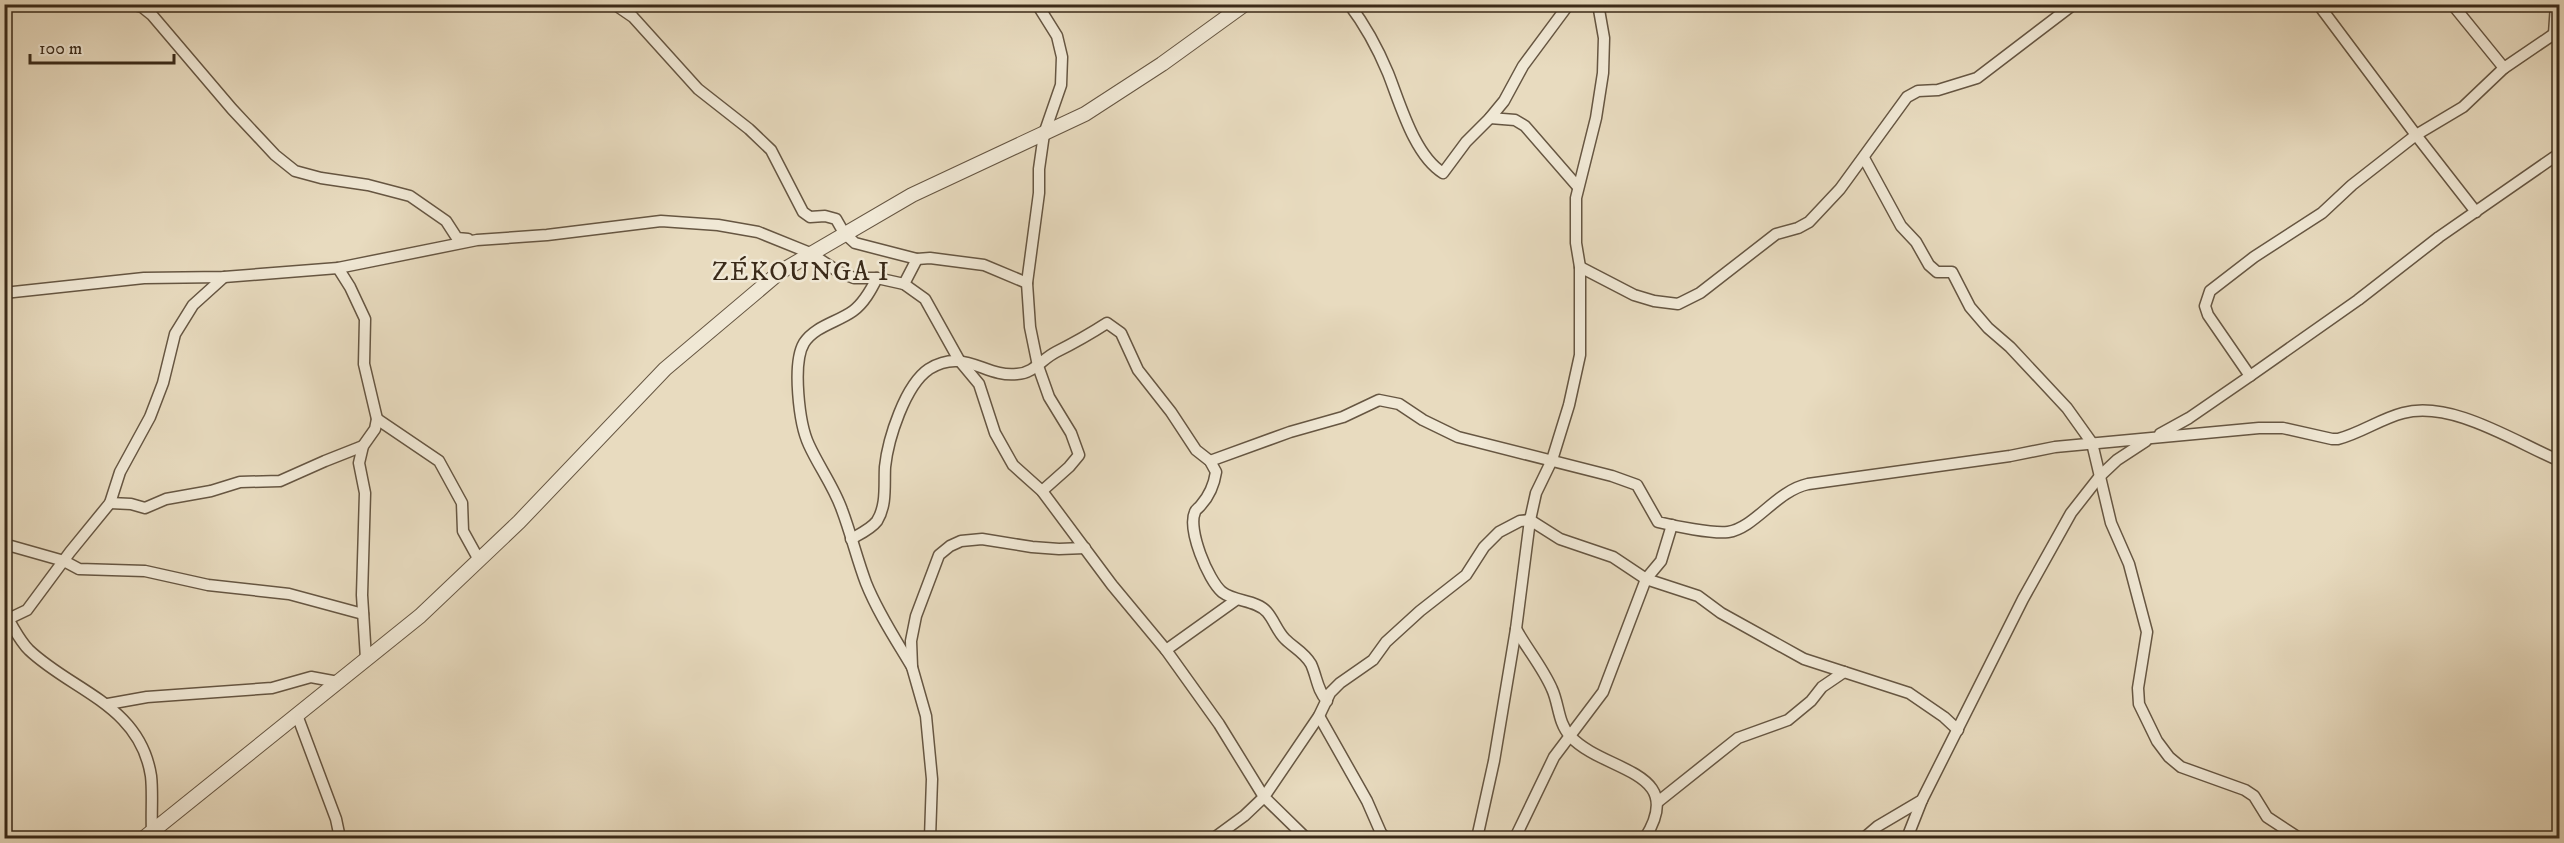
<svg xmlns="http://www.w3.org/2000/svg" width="2564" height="843" font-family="'IM FELL DW Pica',serif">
	<rect width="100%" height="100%" fill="#e8dbbf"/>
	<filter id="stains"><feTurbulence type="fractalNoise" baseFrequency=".00333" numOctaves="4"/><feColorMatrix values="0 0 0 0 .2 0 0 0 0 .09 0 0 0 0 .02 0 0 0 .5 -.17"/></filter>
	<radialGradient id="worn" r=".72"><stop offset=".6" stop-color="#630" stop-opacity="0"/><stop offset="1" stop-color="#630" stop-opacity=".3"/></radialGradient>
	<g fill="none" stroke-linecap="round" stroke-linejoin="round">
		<g stroke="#665642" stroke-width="13">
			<g id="minor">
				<polyline points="131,4 142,7 152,15 232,109 275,155 295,171 321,178 368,185 410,196 446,221 457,238 468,239"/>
				<polyline points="614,4 633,17 698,89 749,129 771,150 803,212 810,217 825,216 836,219 844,233 855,243 917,259 930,258 984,265 1027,283"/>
				<polyline points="1037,4 1057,36 1062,57 1061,85 1044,134 1039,169 1039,193 1027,283 1030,327 1038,366 1049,397 1071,433 1079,455 1069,467 1042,491"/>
				<path d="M1349,4C1365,25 1378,49 1388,73C1400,103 1414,155 1443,173L1466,142L1490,118L1504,101L1523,66L1569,4"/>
				<polyline points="2318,4 2416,135 2476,212"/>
				<polyline points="2452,4 2504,68 2554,34"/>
				<polyline points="2556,4 2554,34 2560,35"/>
				<polyline points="1490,118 1515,120 1525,126 1578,187"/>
				<polyline points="1864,158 1901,226 1916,242 1929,265 1937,272 1952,272 1970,307 1988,328 2010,347 2067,408 2092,443 2111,523 2129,564 2147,632 2138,688 2139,704 2157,741 2169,757 2181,767 2245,790 2254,796 2267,817 2299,838"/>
				<polyline points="1580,267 1634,295 1654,301 1678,304 1700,293 1776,234 1798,228 1809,222 1840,189 1907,97 1918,91 1938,90 1977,78 2074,4"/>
				<polyline points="338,268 350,287 365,319 364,364 377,419 375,429 363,446 359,463 365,493 362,595 366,659"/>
				<path d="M877,278C871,290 864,303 853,311C838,322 815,326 804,343C792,363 799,424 809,445C819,467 834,487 842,510C851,534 857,559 866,583C878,613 896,640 912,667"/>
				<polyline points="904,284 917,259"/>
				<polyline points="4,293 144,278 224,277 338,268 477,240 547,235 661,221 718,225 758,232 810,253 839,272 854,278 877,278 904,284 925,299 959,360 979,384 995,433 1013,465 1042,491 1112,585 1166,650 1219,724 1264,797 1306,838"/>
				<polyline points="2250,376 2208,315 2205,306 2210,291 2254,257 2322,213 2352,185 2416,135 2463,107 2504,68"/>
				<polyline points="377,419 439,461 462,503 463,531 479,560"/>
				<polyline points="2160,434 2189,418 2250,376 2358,300 2439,237 2560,153"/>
				<path d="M1210,461L1290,432L1343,417L1379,400L1399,404L1423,420L1458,437L1612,476L1637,485L1658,522C1674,526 1713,534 1728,532C1755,528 1776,491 1808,484L2010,456L2055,447L2259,428H2283L2332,439H2338C2361,433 2380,419 2403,413C2452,400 2515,442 2560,461"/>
				<polyline points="110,503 131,504 145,508 166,499 211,491 240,482 280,481 325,461 363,446"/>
				<path d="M851,539C860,534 871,529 877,521C887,505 884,485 885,467C888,439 905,385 929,369C965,347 985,378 1017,374C1034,373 1042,359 1056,352C1074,343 1090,334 1107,323L1121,333L1138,370L1171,412L1196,450L1210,461L1216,472C1214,485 1210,495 1201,505C1199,508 1196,509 1195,512C1187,529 1208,580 1222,592C1235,602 1257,600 1267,612C1274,620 1277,631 1285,639C1294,648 1304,652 1311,664C1317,677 1317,690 1327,701"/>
				<polyline points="4,544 64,561 79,569 145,571 208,585 289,594 363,614"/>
				<path d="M8,619C15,630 20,641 29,650C72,691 140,705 151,776C153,793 151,813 152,831"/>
				<polyline points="4,621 27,610 70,552 110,503 120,472 150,417 163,383 175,334 193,305 224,277"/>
				<path d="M1516,629C1527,649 1543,668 1552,689C1559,704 1558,723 1570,736C1604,773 1688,769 1645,838"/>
				<polyline points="1166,650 1236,600"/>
				<polyline points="108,704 147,697 272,688 311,677 338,682"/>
				<polyline points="297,715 336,819 340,838"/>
				<polyline points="1319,716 1367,801 1381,833 1386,838"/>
				<polyline points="1659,801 1738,738 1788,720 1811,701 1822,687 1844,672"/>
				<polyline points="930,838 932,779 926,716 912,667 911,641 916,616 939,555 950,546 961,541 982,539 1032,547 1059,549 1085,548"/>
				<polyline points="1214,838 1244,816 1264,797 1319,716 1330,693 1340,683 1373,660 1386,642 1420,611 1466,575 1484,547 1499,532 1520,521 1530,520 1560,539 1613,557 1646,579 1698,596 1721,613 1804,659 1909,693 1944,717 1958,730"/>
				<polyline points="1477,838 1494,761 1516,629 1530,520 1536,493 1552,460 1569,405 1580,355 1580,267 1576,243 1576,198 1596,118 1603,73 1604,38 1598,4"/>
				<polyline points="1515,838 1554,757 1603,692 1646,579 1661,561 1672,525"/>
				<polyline points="1864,838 1878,826 1922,800 2023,599 2071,513 2100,476 2117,460 2146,441"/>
				<polyline points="1907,838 1922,800"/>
			</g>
		</g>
		<g stroke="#665642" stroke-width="16">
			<polyline id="tertiary" points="144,838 420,616 519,522 665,369 780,272 912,195 1085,114 1162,64 1245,4"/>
		</g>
		<use href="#minor" stroke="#f0e8d5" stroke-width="10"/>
		<use href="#tertiary" stroke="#f0e8d5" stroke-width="14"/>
	</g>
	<g text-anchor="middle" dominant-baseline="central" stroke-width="5" stroke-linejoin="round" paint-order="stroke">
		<g font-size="26" letter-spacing="1.5" fill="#3a2a19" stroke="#f0e8d5">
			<text x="801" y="272">ZÉKOUNGA I</text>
		</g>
	</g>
	<rect width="2564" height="843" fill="none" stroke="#e8dbbf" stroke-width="24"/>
	<rect x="6" y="6" width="2552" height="831" fill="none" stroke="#3a2a19" stroke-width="3"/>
	<rect x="12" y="12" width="2540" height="819" fill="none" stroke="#3a2a19" stroke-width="1.5"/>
	<path d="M30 54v9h144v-9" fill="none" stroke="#3a2a19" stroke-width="3"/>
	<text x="39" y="54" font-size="18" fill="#3a2a19" stroke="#f0e8d5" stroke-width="4.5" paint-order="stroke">100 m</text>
	<rect width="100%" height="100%" filter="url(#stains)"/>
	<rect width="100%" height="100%" fill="url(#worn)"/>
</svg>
